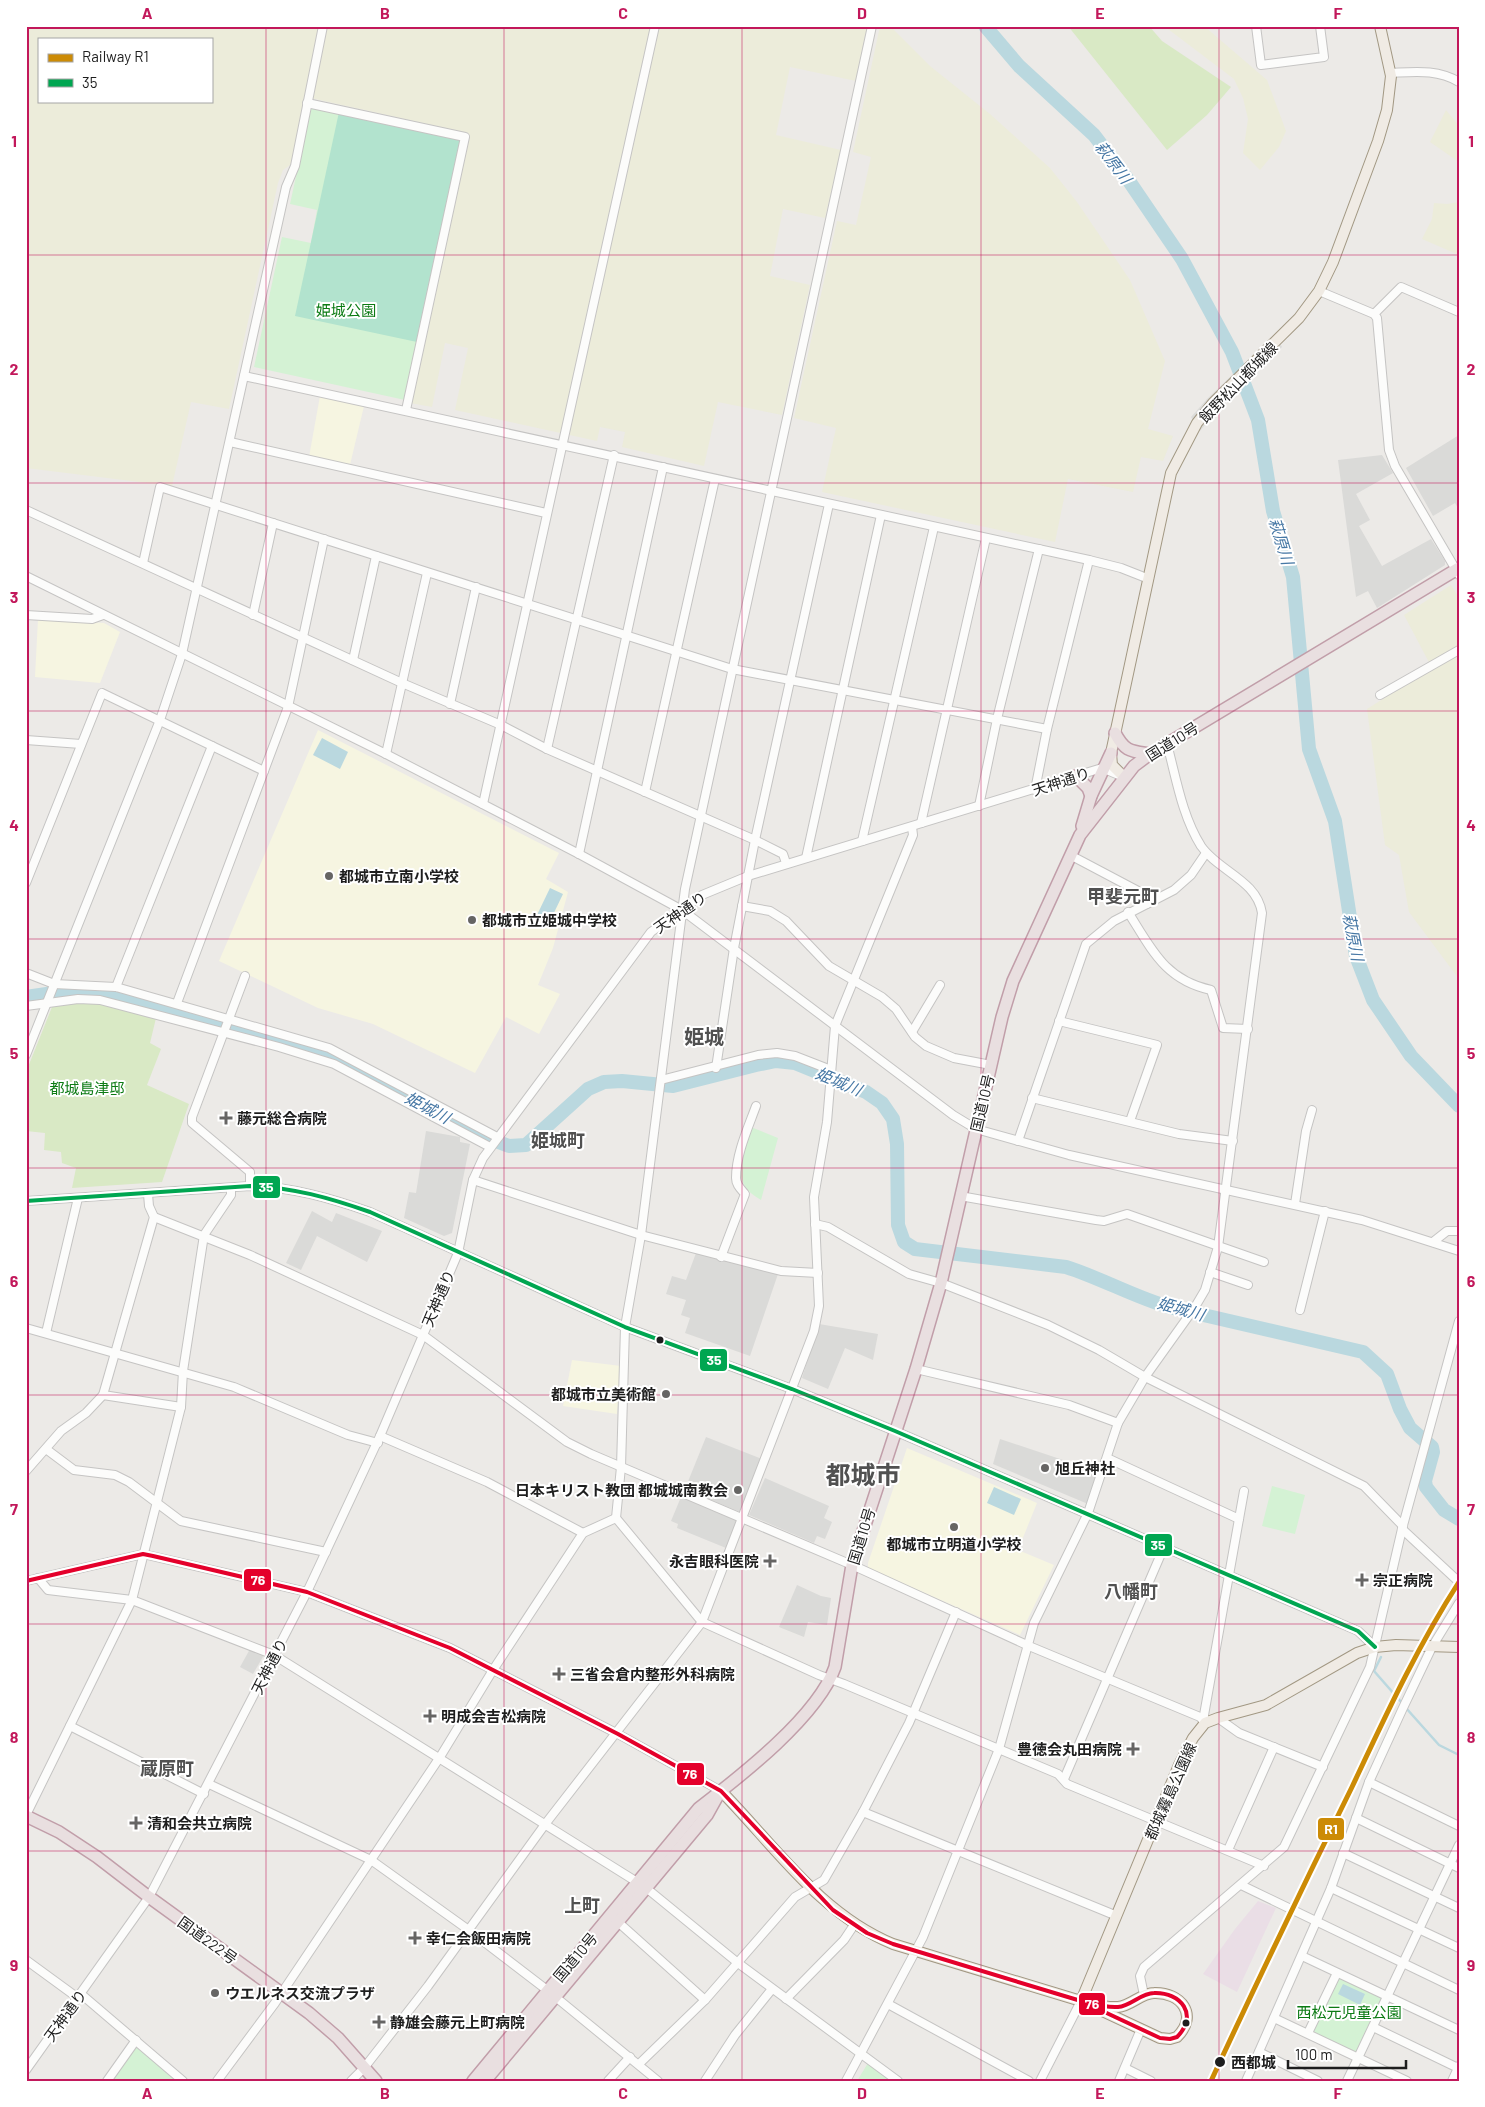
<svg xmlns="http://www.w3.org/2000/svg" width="1485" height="2107" font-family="Barlow,'Noto Sans JP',sans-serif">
	<rect width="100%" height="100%" fill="#eceae7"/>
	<polygon fill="#eadee6" points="1258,1901 1276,1908 1237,1992 1203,1974 1235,1929"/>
	<g fill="#f6f5e1">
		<polygon points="320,396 364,406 349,469 309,457"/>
		<polygon points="38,619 104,623 120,632 100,683 35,677"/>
		<polygon points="318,730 559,853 546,879 568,892 553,948 538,985 560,994 539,1034 506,1017 475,1073 373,1024 318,1008 219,961"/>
		<polygon points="572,1360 621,1366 617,1414 563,1406"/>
		<polygon points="907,1448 1037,1503 1018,1550 1054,1565 1020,1635 868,1568 868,1563"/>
	</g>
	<g fill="#dadad8">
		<polygon points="1459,435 1459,510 1455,503 1433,516 1406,468"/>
		<polygon points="1382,455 1393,473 1356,494 1370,520 1359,526 1382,566 1431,539 1445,561 1445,565 1377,608 1368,591 1356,597 1338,460"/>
		<polygon points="426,1131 460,1137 460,1142 470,1144 452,1233 444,1236 404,1218 409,1192 416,1193"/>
		<polygon points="312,1211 332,1222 336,1213 382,1231 367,1262 317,1236 301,1270 286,1263"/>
		<polygon points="696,1253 778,1274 750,1356 685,1333 690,1318 681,1315 686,1300 666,1294 672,1276 686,1280"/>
		<polygon points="819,1324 878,1334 873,1360 845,1348 828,1389 802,1378"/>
		<polygon points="706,1437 762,1459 743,1510 740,1512 685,1489"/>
		<polygon points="1000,1439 1099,1472 1088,1504 993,1464"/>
		<polygon points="765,1478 829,1506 824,1518 832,1522 825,1539 817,1536 814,1543 749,1515"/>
		<polygon points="681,1497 737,1521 726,1548 677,1528 678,1524 671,1521"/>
		<polygon points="797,1585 821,1596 831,1598 827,1625 808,1622 804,1637 779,1627"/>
		<polygon points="250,1649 264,1655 253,1674 240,1667"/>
	</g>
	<g fill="#ececda" fill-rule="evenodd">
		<path d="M26,26H867L856,81L790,67L776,135L841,150L825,218L783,209L770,276L810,285L782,415L718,402L704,466L622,447L625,432L600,427L597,441L455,410L468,348L445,343L432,407L410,403L468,133L306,97L293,163L283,170L278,183L229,409L191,402L172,486L26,468ZM39,39H211V101H39Z"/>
		<polygon points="880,26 890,26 930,66 990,114 1050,168 1077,202 1130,280 1165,361 1148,429 1173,436 1163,461 1141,457 1133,492 1068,479 1055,542 822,492 836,428 794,418 837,221 856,225 871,157 853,152"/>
		<polygon points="1164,26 1204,26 1267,80 1286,131 1279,147 1260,170 1243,153 1248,119 1243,98 1234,79"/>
		<polygon points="1446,110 1459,126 1459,162 1430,142"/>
		<polygon points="1459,202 1459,255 1422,239 1432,219 1434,203 1447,204"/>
		<polygon points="1451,585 1459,598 1459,979 1409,912 1399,855 1385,845 1367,709 1432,668 1404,615"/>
	</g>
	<g fill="#d9e9c5">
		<polygon points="1068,26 1149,26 1162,41 1231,87 1207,115 1167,150"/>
		<polygon points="75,1001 98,1003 156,1018 150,1043 161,1049 147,1085 189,1104 162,1182 72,1188 76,1168 62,1163 61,1152 44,1150 45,1133 26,1131 26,1072 52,1007"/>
	</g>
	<g fill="#d4f2d4">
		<polygon points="311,107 461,139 405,400 254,367 282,237 311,243 317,210 290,204"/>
		<path d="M751,1127L778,1138L761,1200C728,1182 742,1156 751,1127Z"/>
		<polygon points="1272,1486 1305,1495 1295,1534 1262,1526"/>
		<polygon points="1337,1973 1388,1996 1358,2058 1308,2033"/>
		<polygon points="137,2046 177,2081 109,2081 132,2048"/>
		<polygon points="868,2063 892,2081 857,2081"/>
	</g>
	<polygon fill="#b2e3ce" points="339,112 461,139 417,342 295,316"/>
	<g fill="#bad8df">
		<polygon points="322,738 348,752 340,769 313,755"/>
		<polygon points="550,888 563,894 550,921 537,915"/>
		<polygon points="994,1487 1021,1499 1014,1515 987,1503"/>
		<polygon points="1343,1984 1365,1994 1360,2005 1338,1994"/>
	</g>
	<polygon fill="#dcdcda" points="1275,334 1282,347 1218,409 1200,431 1191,417 1207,399"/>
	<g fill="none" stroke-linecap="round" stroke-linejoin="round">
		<g stroke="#bad8df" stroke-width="2.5">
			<polyline points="1381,1657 1374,1671 1402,1703"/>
			<polyline points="1406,1708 1439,1745 1459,1755"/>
		</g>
		<g stroke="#bad8df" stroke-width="14">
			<polyline points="985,26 1019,66 1094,135 1129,181 1182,259 1232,352 1258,420 1273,511 1293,577 1309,749 1335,821 1356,956 1373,1000 1411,1056 1459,1106"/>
			<path d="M26,997L81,989L110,993L299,1044L332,1056L480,1135L509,1146L526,1145L588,1089L604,1082L622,1081L673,1086L756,1065L776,1061L795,1063L866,1092L882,1103L893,1119L897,1144L898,1225L904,1242L915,1249L1066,1267C1101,1278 1134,1297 1169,1307L1363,1352L1387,1374L1400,1409L1410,1428L1432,1447L1433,1452L1425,1481L1426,1487L1444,1510L1459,1519"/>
		</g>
		<g stroke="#c5c4c3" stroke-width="10">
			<g id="minor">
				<polyline points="872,26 685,889 641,1235 625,1327 621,1467 616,1518 702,1622 819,1675 844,1684 1058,1774 1067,1784 1264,1866"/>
				<polyline points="1256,26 1261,65 1324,57 1320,26"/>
				<path d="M1390,73C1415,72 1437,69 1459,82"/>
				<polyline points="307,103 465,137 406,410"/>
				<polyline points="1319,291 1374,314 1377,318 1389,450 1395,466 1459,575"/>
				<polyline points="1374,314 1401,287 1459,312"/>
				<polyline points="244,376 1089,560 1121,568 1149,579"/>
				<polyline points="230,442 546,513"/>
				<polyline points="26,510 402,683 501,725 547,749 755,840 783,854 786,863"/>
				<polyline points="143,563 160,487 732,669 1047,729"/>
				<polyline points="26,576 386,754 579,854 682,910 953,1115 976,1129 1069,1155 1362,1220 1459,1251"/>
				<polyline points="26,615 92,619 103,615"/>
				<polyline points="253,615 273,523"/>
				<polyline points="353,660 376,556"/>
				<polyline points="1380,695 1459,650"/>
				<polyline points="450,704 476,587"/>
				<polyline points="26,740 81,744"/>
				<polyline points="547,749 614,455"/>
				<polyline points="386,754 427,573"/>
				<polyline points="1035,790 1047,729 1089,560"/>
				<polyline points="645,792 715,479"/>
				<polyline points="483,804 655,26"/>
				<polyline points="979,806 997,719 1039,549"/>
				<polyline points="921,823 986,538"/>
				<polyline points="862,841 934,527"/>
				<polyline points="579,854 663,467"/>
				<polyline points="1070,855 1140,892 1147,904"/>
				<polyline points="806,858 881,515"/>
				<polyline points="26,883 102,693 264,771"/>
				<polyline points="742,906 770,911 786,921 829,966 882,997 896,1009 915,1037 926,1046 954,1058 991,1065"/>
				<path d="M1128,912C1152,950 1165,980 1211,990L1223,1028L1248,1029"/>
				<polyline points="26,973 54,984 116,987 329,1048 497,1137"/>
				<polyline points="245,976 192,1117 192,1123 250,1172 250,1186"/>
				<polyline points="116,987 212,746"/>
				<polyline points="177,1003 288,707 324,539"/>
				<polyline points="26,1006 78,999 100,1000 279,1047 334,1064 490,1147"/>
				<polyline points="1059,1021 1157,1045 1130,1121"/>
				<polyline points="912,1032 940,985"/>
				<polyline points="26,1055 160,720 182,654 286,187 295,166 323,26"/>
				<polyline points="716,1068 734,948 755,840 829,504"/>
				<polyline points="661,1080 758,1055 777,1053 795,1056 831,1070"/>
				<polyline points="1032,1098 1179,1134 1233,1141"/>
				<polyline points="1018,1141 1086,944 1114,921 1174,890 1191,875 1206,853"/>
				<polyline points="473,1180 641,1235 781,1271 818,1273"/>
				<polyline points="960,1196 1096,1220 1104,1221 1127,1214 1264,1262"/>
				<path d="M26,1201L250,1186C292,1187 330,1198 370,1212L625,1327L792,1389L895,1431L1358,1631L1375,1647"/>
				<polyline points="1295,1204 1306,1131 1312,1110"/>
				<polyline points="154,1217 250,1255 423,1335 567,1442 591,1454 852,1565 1029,1646 1200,1717 1205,1723"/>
				<polyline points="815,1224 828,1227 909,1274 941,1283 1048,1325 1099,1350 1145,1377 1364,1486 1403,1526"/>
				<polyline points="1433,1242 1447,1231 1459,1231"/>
				<path d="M721,1257L745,1194C741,1189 736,1185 736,1178C736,1154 748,1128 756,1106"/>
				<polyline points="1210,1272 1248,1285"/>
				<polyline points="1300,1310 1325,1211"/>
				<polyline points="26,1328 234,1387 348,1435 378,1443"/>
				<polyline points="46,1333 78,1198"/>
				<polyline points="916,1369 1069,1405 1118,1423"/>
				<polyline points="103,1395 181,1407"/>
				<polyline points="380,1436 487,1482 583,1533"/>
				<polyline points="46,1449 74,1470 115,1475 129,1482 181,1521 326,1552"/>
				<polyline points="1107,1458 1239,1519"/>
				<polyline points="26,1471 61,1431 86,1413 103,1395 154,1217 149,1206 148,1194"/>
				<polyline points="1402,1529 1459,1582"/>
				<polyline points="38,1578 48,1590 132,1600 274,1655 645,1887 738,1963 898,2081"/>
				<polyline points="26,1581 143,1554 307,1592 450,1648 618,1734 721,1791"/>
				<polyline points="1218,1718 1239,1733 1323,1767"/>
				<polyline points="1205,1723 1204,1715 1244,1491"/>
				<polyline points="70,1726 204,1794"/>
				<polyline points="1064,1779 1164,1547"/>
				<polyline points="1369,1782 1459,1826"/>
				<polyline points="209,1784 371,1860 470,1931 547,1990 658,2081"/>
				<polyline points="863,1812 1117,1916"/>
				<polyline points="26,1815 132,1600 181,1407 183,1371 204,1235 231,1195 231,1188"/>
				<polyline points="1356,1818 1459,1868"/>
				<polyline points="1228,1850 1274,1747"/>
				<polyline points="1343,1853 1459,1908"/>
				<polyline points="1241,1885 1459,1990"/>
				<polyline points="1331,1888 1459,1948"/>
				<polyline points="618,1922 705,2000"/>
				<polyline points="1302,1956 1459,2030"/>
				<polyline points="26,1960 78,1998"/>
				<polyline points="81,1994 183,2081"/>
				<polyline points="1144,1995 1140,1976 1144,1967 1284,1847 1370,1667 1402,1529 1459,1321"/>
				<polyline points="786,1999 844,1940 854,1925"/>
				<polyline points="888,2004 1029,2081"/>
				<polyline points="1274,2018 1407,2081"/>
				<polyline points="1373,2027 1458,2068"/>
				<polyline points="1308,2033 1337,1973"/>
				<polyline points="1259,2052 1318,2081"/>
				<polyline points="639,2064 705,2000 795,1897 824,1880 863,1812 909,1723 956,1612"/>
				<polyline points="1125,2068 1151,2081"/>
				<polyline points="26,2070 149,1897 307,1592 380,1436 458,1253 473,1180 483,1158 651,932 702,895 748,876 1102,768 1121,776"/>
				<polyline points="107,2081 136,2040"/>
				<polyline points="217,2081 275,2003 440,1757 493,1670 583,1533 616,1518"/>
				<polyline points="351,2081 364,2068 428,1986 546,1823 702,1622 814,1331 819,1306 814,1197 827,1122 835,1026 913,835 912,827"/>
				<polyline points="608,2081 630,2057"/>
				<polyline points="705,2081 735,2035 772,1989"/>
				<path d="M846,2081L923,1937L999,1749L1034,1623L1088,1513L1118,1423L1145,1377L1195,1307L1205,1290L1218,1247L1262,913C1257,880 1218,871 1201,846C1182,816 1176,777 1167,744"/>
				<polyline points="1040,2081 1081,2001"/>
				<polyline points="1119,2081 1141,2029"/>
				<polyline points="1246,2081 1331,1888 1369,1782 1402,1710 1432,1647 1459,1603"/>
				<polyline points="1347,2081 1459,1845"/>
				<polyline points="1452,2081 1459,2066"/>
			</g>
		</g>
		<g stroke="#a29883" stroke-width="12">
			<g id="major">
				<polyline points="1124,777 1112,765 1111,753 1171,473 1197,423 1213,403 1299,318 1319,291 1333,262 1378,141 1387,110 1391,76 1380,26"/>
				<path d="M721,1791C775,1846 820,1914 893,1944L1081,2001C1093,2004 1106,2008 1118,2007C1131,2006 1141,1993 1154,1993C1181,1992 1199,2015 1177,2037L1170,2039L1160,2038L1081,2001"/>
				<polyline points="1081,2001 1179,1765 1193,1738 1205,1723 1218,1718 1266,1705 1357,1653 1375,1647 1396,1645 1459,1647"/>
			</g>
		</g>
		<g stroke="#c19ea9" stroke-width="14">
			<g id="highway">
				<path d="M1115,733C1125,752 1131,751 1150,754"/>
				<polyline points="1076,776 1088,788 1091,796"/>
				<polyline points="1082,826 1091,796 1111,753"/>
				<polyline points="26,1816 59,1832 97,1857 149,1897 309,2013 338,2038 376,2081"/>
				<path d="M473,2081L699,1808C741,1776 818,1716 835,1667L852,1565L916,1369L941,1283L1002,1017L1013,981L1080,835L1134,766L1150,754L1459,568"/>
				<polyline points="485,2081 707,1815 717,1797"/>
			</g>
		</g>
		<use href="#minor" stroke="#fcfcfb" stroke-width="8"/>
		<use href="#major" stroke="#f0ebe4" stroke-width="10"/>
		<use href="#highway" stroke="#e9dfe0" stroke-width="11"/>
		<g stroke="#fff" stroke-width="8">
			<path id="bus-1" d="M26,1201L250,1186C292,1187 330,1198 370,1212L625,1327L792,1389L895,1431L1358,1631L1375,1647"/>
		</g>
		<g stroke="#fff" stroke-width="8">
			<path id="bus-2" d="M26,1581L143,1554L153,1556L307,1592L450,1648L618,1734L721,1791L833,1910L867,1933L893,1944L1081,2001C1093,2004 1106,2008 1118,2007C1131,2006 1141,1993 1154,1993C1181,1992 1199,2015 1177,2037L1170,2039L1160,2038L1081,2001"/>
		</g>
		<use href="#bus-1" stroke="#00a651" stroke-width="4"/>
		<use href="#bus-2" stroke="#e4002b" stroke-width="4"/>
		<g stroke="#fff" stroke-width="9">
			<path id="rail-1" d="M1211,2081C1257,1982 1304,1884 1352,1787C1385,1717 1417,1647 1459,1582"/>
		</g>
		<use href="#rail-1" stroke="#cc8b06" stroke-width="5"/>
	</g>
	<path fill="none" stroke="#c2185b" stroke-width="1" stroke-opacity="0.55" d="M266,26V2081M504,26V2081M742,26V2081M981,26V2081M1219,26V2081M26,255H1459M26,483H1459M26,711H1459M26,939H1459M26,1168H1459M26,1395H1459M26,1624H1459M26,1851H1459"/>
	<g fill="#666564" stroke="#fff" stroke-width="2">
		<circle cx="329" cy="876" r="5"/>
		<circle cx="472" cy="920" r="5"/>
		<path d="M223.5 1110.5h5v5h5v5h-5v5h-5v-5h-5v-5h5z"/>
		<circle cx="666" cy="1394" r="5"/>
		<circle cx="1045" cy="1468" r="5"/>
		<circle cx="738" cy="1490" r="5"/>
		<circle cx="954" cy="1527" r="5"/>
		<path d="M767.5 1553.5h5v5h5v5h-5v5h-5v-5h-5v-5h5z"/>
		<path d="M1359.5 1572.5h5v5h5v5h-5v5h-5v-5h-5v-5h5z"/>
		<path d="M556.5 1666.5h5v5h5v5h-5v5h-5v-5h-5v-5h5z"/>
		<path d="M427.5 1708.5h5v5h5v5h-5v5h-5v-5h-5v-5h5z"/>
		<path d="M1130.5 1741.5h5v5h5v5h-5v5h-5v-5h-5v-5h5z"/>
		<path d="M133.5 1815.5h5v5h5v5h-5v5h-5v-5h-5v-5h5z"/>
		<path d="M412.5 1930.5h5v5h5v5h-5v5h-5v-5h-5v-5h5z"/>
		<circle cx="215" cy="1993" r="5"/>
		<path d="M376.5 2014.5h5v5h5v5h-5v5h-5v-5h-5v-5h5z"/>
	</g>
	<g fill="#1e1e1e" stroke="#fff" stroke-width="2">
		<circle cx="660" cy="1340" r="4.5"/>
		<circle cx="1186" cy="2023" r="4.5"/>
		<circle cx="1220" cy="2062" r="6"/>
	</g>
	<g text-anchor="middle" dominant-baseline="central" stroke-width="4" stroke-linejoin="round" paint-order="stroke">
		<g font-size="15" fill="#0c7b14" stroke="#fff">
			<text x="346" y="310">姫城公園</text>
			<text x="87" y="1088">都城島津邸</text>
			<text x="1349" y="2012">西松元児童公園</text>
		</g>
		<g font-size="15" fill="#1e1e1e" stroke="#fff">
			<text transform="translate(1238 382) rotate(-46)">飯野松山都城線</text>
			<text transform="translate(1172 741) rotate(-32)">国道10号</text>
			<text transform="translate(1061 781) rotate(-18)">天神通り</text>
			<text transform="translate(680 912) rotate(-35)">天神通り</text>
			<text transform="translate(982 1103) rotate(-77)">国道10号</text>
			<text transform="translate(438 1298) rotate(-67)">天神通り</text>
			<text transform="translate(861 1536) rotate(-73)">国道10号</text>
			<text transform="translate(269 1666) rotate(-63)">天神通り</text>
			<text transform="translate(1170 1791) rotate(-66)">都城霧島公園線</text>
			<text transform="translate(208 1940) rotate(36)">国道222号</text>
			<text transform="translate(575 1957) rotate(-50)">国道10号</text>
			<text transform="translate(65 2015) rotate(-54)">天神通り</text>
		</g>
		<g font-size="15" font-weight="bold" fill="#1e1e1e" stroke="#fff" text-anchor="start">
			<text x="339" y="876">都城市立南小学校</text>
			<text x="482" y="920">都城市立姫城中学校</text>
			<text x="237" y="1118">藤元総合病院</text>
			<text x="656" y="1394" text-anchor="end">都城市立美術館</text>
			<text x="1055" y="1468">旭丘神社</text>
			<text x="728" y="1490" text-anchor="end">日本キリスト教団 都城城南教会</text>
			<text x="954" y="1544" text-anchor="middle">都城市立明道小学校</text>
			<text x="759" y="1561" text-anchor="end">永吉眼科医院</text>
			<text x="1373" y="1580">宗正病院</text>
			<text x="570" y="1674">三省会倉内整形外科病院</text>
			<text x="441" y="1716">明成会吉松病院</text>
			<text x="1122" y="1749" text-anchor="end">豊徳会丸田病院</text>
			<text x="147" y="1823">清和会共立病院</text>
			<text x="426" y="1938">幸仁会飯田病院</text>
			<text x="225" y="1993">ウエルネス交流プラザ</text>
			<text x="390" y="2022">静雄会藤元上町病院</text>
		</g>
		<g font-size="15" font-weight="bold" fill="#1e1e1e" stroke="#fff" text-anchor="start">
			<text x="1231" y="2062">西都城</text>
		</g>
		<g font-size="16" font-style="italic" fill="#4778a5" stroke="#fff">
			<text transform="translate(1114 162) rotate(53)">萩原川</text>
			<text transform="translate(1282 541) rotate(73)">萩原川</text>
			<text transform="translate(1354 937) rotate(79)">萩原川</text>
			<text transform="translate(839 1081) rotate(23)">姫城川</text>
			<text transform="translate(428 1107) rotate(28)">姫城川</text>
			<text transform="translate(1181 1308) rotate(16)">姫城川</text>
		</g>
		<g font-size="18" font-weight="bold" fill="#515151" stroke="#fff">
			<text x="1123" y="896">甲斐元町</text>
			<text x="558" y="1140">姫城町</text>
			<text x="1131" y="1591">八幡町</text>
			<text x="167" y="1768">蔵原町</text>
			<text x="582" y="1905">上町</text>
		</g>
		<g font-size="20" font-weight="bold" fill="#515151" stroke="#fff">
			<text x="704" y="1036">姫城</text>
		</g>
		<g font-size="25" font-weight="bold" fill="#515151" stroke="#fff">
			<text x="863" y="1474">都城市</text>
		</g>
	</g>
	<g stroke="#fff" stroke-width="2">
		<rect x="252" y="1175" width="29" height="24" rx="5" fill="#00a651"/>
		<rect x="699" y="1348" width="29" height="24" rx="5" fill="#00a651"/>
		<rect x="1144" y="1533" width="29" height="24" rx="5" fill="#00a651"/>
		<rect x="243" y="1568" width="29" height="24" rx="5" fill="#e4002b"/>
		<rect x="676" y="1762" width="29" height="24" rx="5" fill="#e4002b"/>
		<rect x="1317" y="1817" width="28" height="24" rx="5" fill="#cc8b06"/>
		<rect x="1078" y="1992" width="28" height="24" rx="5" fill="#e4002b"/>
	</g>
	<g font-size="14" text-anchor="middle" font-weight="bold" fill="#fff">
		<text x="266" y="1192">35</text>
		<text x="714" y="1365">35</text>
		<text x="1158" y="1550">35</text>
		<text x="258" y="1585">76</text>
		<text x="690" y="1779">76</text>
		<text x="1331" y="1834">R1</text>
		<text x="1092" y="2009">76</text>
	</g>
	<rect width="1485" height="2107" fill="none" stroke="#ffffff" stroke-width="55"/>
	<rect x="38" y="38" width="175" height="65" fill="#ffffff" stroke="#a5a5a5"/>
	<rect x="48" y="54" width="25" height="8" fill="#cc8b06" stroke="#a5a5a5"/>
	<text x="82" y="62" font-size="15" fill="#1e1e1e">Railway R1</text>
	<rect x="48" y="79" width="25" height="8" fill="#00a651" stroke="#a5a5a5"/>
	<text x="82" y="88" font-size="15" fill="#1e1e1e">35</text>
	<path d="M1288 2060v8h118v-8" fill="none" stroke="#1e1e1e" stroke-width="2.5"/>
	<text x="1295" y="2060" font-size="15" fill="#1e1e1e" stroke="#ffffff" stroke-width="4" paint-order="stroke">100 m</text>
	<rect x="28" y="28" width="1430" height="2052" fill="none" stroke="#c2185b" stroke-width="2"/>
	<g font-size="16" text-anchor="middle" font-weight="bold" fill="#c2185b">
		<text x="147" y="19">A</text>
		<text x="385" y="19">B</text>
		<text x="623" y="19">C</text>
		<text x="862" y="19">D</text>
		<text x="1100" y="19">E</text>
		<text x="1338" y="19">F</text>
		<text x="14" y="147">1</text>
		<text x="1471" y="147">1</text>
		<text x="14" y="375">2</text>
		<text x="1471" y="375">2</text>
		<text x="14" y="603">3</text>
		<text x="1471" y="603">3</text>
		<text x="14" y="831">4</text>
		<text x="1471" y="831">4</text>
		<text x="14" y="1059">5</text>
		<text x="1471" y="1059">5</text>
		<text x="14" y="1287">6</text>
		<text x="1471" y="1287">6</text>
		<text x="14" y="1515">7</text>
		<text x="1471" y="1515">7</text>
		<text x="14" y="1743">8</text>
		<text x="1471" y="1743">8</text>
		<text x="14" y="1971">9</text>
		<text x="1471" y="1971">9</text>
		<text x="147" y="2099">A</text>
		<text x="385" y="2099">B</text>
		<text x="623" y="2099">C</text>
		<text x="862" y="2099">D</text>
		<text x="1100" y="2099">E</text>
		<text x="1338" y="2099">F</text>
	</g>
</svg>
